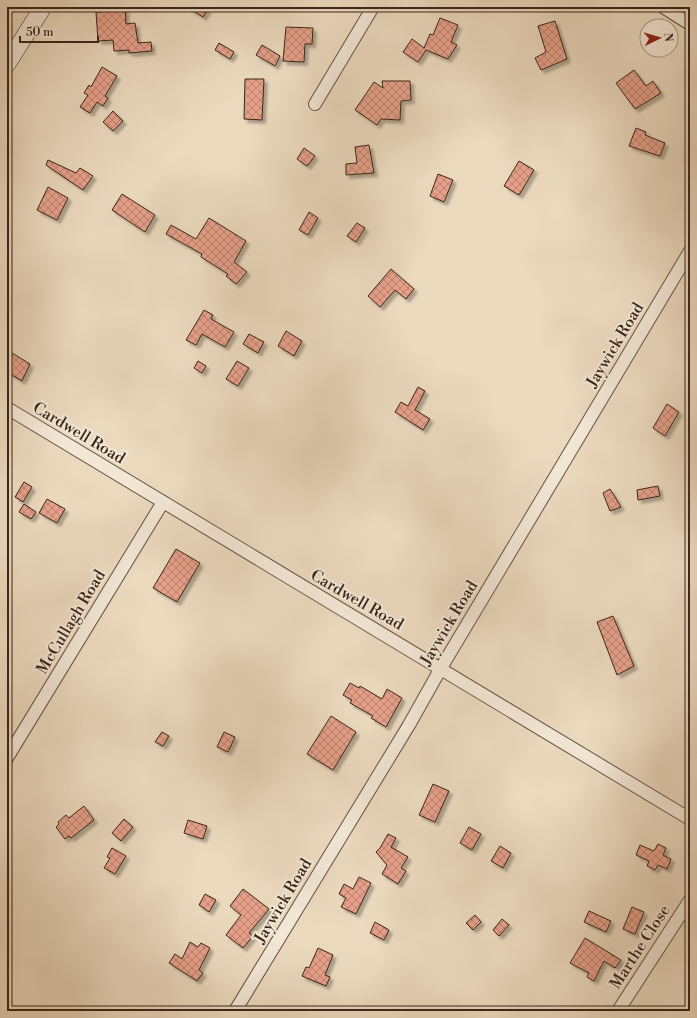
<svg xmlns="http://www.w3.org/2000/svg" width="697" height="1018" font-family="'Libre Bodoni',serif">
	<defs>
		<pattern id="building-cross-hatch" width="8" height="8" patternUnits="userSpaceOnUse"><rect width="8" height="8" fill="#e6a089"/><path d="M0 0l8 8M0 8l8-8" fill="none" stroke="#bb826f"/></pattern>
		<filter id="shadow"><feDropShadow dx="3.5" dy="3.5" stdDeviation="1" flood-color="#0004"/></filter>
	</defs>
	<rect width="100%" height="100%" fill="#ebd9be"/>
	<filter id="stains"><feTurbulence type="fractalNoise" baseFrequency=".005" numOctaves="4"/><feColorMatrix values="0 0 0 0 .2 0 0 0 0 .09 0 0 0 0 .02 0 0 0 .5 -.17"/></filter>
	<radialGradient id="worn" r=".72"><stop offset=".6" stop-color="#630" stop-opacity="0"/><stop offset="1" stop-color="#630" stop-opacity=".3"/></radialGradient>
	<g fill="url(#building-cross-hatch)" stroke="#392518" filter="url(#shadow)">
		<polygon points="112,7 125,7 126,24 135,23 138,43 151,42 152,51 129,53 129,50 114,51 113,40 98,41 96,12 112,11"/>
		<polygon points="187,7 209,7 203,17"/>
		<polygon points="440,18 458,25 451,42 457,45 448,59 426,50 418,62 403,52 412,39 424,48 430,34 433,35"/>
		<polygon points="555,21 567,59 541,70 535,58 546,52 538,26"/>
		<polygon points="286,27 313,28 312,44 305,44 304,62 283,61"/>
		<polygon points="219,43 234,52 230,59 215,50"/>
		<polygon points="262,45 280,56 275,66 256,55"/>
		<polygon points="102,67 117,76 105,96 108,98 103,106 97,102 90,113 80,107 88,95 84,93 89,85 91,87"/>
		<polygon points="634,70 646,86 653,81 661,93 635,109 616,83"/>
		<polygon points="245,79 264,79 262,120 244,119"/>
		<polygon points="382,81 410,81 411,100 401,101 400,120 381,119 377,125 355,110 374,82 383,88"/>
		<polygon points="113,111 123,121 113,131 103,122"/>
		<polygon points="636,128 646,132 645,135 665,143 660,156 629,146"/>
		<polygon points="369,145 374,173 346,175 346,164 357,163 355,147"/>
		<polygon points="304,148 315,156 307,166 297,159"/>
		<polygon points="48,160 76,173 80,168 93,176 83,190 46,165"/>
		<polygon points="519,161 534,170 519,195 504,186"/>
		<polygon points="438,174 453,180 444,202 430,196"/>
		<polygon points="48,187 68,198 57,220 37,210"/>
		<polygon points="122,194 155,215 145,232 112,210"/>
		<polygon points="309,212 318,218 308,235 299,230"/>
		<polygon points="209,218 246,241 234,262 247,272 236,284 226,276 228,274 201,257 202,254 166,234 171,225 196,239"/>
		<polygon points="357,223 365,228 356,242 347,236"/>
		<polygon points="391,269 414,289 406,299 395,290 380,307 368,296"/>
		<polygon points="204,310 213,315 211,319 234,332 225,347 202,334 196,345 186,340"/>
		<polygon points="286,331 302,341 294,356 278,346"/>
		<polygon points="249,334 264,342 258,353 243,344"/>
		<polygon points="7,350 30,364 22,381 7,372"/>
		<polygon points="198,361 206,366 202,373 194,368"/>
		<polygon points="237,361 249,368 238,386 226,379"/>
		<polygon points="418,387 425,391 415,410 430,419 423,430 395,412 401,402 408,406"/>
		<polygon points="667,404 679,412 665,436 653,428"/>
		<polygon points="24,482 32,487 23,502 15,497"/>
		<polygon points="658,486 660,496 638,500 637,490"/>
		<polygon points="610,489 621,507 610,511 603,493"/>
		<polygon points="47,499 65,509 57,523 39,513"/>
		<polygon points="24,504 36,512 31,519 19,512"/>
		<polygon points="176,549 200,563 177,602 153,588"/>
		<polygon points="613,616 634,666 617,675 597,622"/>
		<polygon points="350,683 359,688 360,686 382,699 387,689 402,698 386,727 371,718 373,716 350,703 352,700 343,695"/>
		<polygon points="331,716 356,732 333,770 307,754"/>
		<polygon points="162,732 169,736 163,746 155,742"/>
		<polygon points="224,732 235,737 228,752 217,747"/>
		<polygon points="433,784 449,791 435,822 419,815"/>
		<polygon points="84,806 94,820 71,838 69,836 65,839 56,827 59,824 58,822 66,815 69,818"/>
		<polygon points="124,819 133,827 121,841 112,833"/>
		<polygon points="188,820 207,826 203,839 184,833"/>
		<polygon points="469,827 481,834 472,850 460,843"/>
		<polygon points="388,834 396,838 391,847 408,857 401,868 406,871 398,884 382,874 387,865 376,852 380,848"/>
		<polygon points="658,844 666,848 663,855 671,859 667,869 658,865 655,870 647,866 649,861 636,855 640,845 654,851"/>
		<polygon points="500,846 511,853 503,868 491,861"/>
		<polygon points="112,848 126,856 115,874 104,868 110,858 107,857"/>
		<polygon points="359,877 371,883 356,914 341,907 346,898 339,894 344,884 353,889"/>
		<polygon points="243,889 269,909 249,933 253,936 243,948 226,935 241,915 230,906"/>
		<polygon points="205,894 216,900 209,912 199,905"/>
		<polygon points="632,907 644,912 635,934 623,929"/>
		<polygon points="589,911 611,921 606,932 584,922"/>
		<polygon points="475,915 481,922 473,930 466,923"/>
		<polygon points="502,919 509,925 499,936 493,930"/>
		<polygon points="375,922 389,930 384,940 370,933"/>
		<polygon points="585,938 621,960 615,968 604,961 594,981 587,977 589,973 570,963"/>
		<polygon points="190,942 198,947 201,943 210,948 199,970 203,973 197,981 169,963 175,954 182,959"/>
		<polygon points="318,948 333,955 325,975 330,977 326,986 302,976 306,967 309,968"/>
	</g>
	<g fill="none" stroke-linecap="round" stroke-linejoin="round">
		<g stroke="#665242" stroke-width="14">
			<g id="minor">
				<polyline points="663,7 690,24"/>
				<polyline points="315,104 373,7"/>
				<polyline points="7,408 690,819"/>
				<polyline points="7,758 163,502"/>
				<polyline points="235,1011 409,725 441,668 690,251"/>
				<polyline points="618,1011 690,900"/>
			</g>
		</g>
		<g stroke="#392518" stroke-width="18">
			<polyline id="secondary" points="7,64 43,7"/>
		</g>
		<use href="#minor" stroke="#f2e6d5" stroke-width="12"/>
		<use href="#secondary" stroke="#f2e6d5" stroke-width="17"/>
	</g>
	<g text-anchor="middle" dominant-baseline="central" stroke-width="4" stroke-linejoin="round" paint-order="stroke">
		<g font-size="16" fill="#392518" stroke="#f2e6d5">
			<text transform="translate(615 345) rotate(-59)">Jaywick Road</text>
			<text transform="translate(79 433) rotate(31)">Cardwell Road</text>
			<text transform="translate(357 600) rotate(30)">Cardwell Road</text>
			<text transform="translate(71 622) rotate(-59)">McCullagh Road</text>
			<text transform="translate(449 623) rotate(-59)">Jaywick Road</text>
			<text transform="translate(283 901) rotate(-59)">Jaywick Road</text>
			<text transform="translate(640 947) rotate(-57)">Marthe Close</text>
		</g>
	</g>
	<rect width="697" height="1018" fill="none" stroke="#ebd9be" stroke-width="24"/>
	<rect x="8" y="8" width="681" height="1002" fill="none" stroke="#392518" stroke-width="2"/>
	<rect x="12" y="12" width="673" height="994" fill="none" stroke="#392518"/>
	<g transform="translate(659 38) rotate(85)"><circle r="19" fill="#f2e6d5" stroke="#a89989"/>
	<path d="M0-3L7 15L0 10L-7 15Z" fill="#8f2418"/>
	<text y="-6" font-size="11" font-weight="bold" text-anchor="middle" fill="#392518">N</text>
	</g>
	<path d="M20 36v6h78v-6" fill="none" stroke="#392518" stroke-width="2"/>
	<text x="26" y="36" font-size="12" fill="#392518" stroke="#f2e6d5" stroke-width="3" paint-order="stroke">50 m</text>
	<rect width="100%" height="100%" filter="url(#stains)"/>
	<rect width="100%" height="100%" fill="url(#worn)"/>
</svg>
